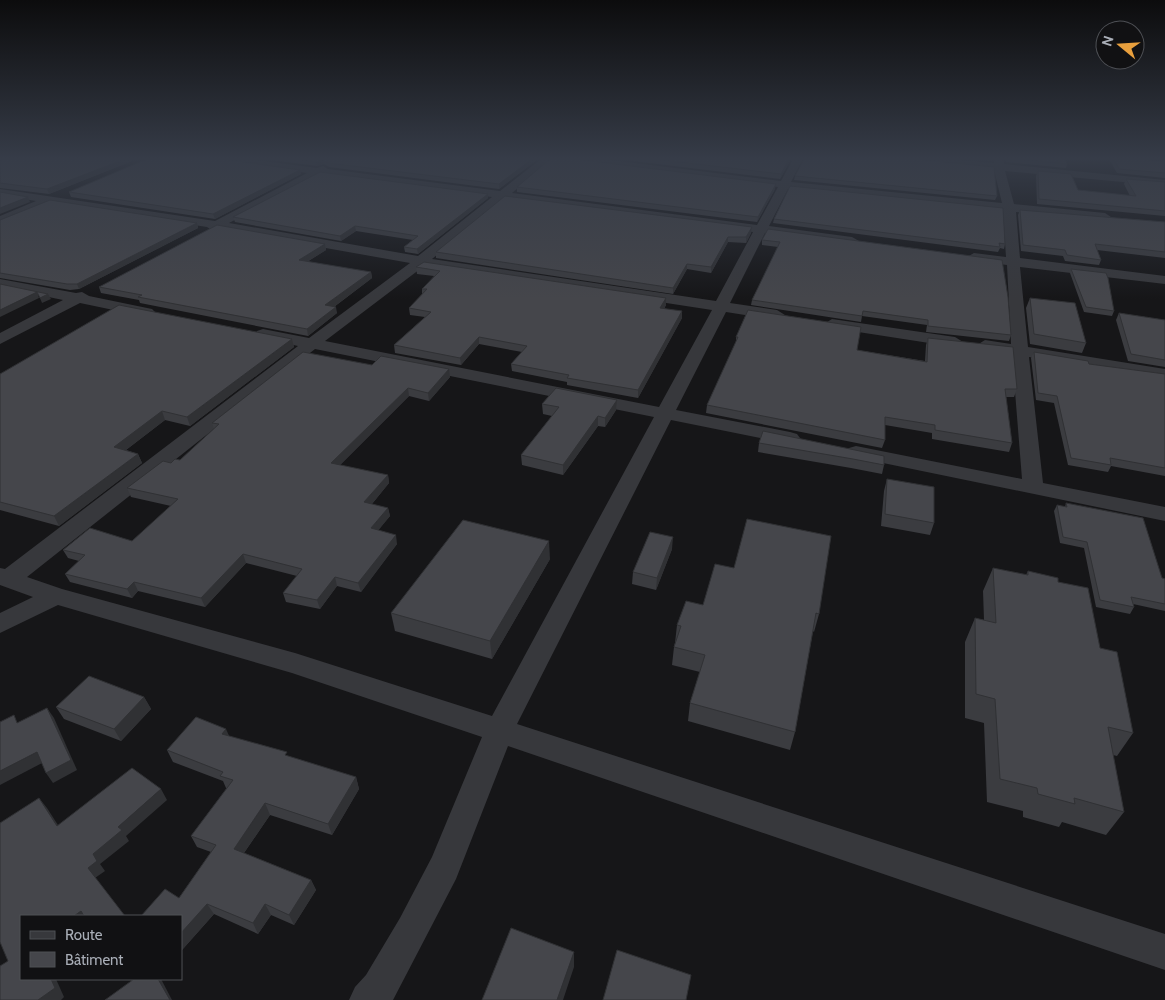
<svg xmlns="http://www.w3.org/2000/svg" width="1165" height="1000" font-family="Cabin,sans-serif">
	<rect width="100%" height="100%" fill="#161618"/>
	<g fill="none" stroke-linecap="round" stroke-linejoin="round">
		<g fill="#37383c" fill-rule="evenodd">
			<path d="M220,159H249L317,168L323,166L328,169L500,191L541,159H552L512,193L757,225L778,187L576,162L571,159H602L781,181L793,159H803L791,182L1002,203L994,170L915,162L910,159H948L994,163V159H1004V164L1165,180V186L1005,171L1014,204L1105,213L1111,217L1105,221L1016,212L1020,258L1165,276V284L1020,267L1028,347L1165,369V379L1029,357L1043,483L1165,507V521L849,456L846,452L849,448L856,446L1022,479L1012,354L979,348L977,345L985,340L1011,344L1007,265L974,261L967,257L974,253L1006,257L1003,210L788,189L769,226L852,237L859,241L852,245L765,233L730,303L777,310L785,315L777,320L726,312L676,410L790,432L797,434L800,438L797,442L790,444L671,420L517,724L1165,934V970L508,746L456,879L393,1000H349L355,987L366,975L400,918L432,857L482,737L292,673L58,605L0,633V613L33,597L0,585V568L5,569L298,346L257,337L255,334L257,331L263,329L309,338L410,263L219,229L213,231L207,227L51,203L0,224V216L36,201L0,195V189L215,221L307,173L225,162ZM320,175L492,197L418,256L229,223ZM505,199L753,232L716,301L432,259ZM424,266L712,310L659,407L325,341ZM315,349L654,417L492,716L295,653L62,589L27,577Z"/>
			<polygon points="0,279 76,293 82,292 89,296 152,309 155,312 147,317 80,303 0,344 0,333 63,300 0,287"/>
			<polygon points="832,319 955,337 963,342 955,347 826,327 824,324"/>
		</g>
	</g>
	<g fill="#3b3c40">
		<polygon points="0,159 137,159 49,194 0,188"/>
		<polygon points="264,159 538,159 499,189 329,167 324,164 317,166"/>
		<polygon points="617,159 791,159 780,179"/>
		<polygon points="970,159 993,159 992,161"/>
		<polygon points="1005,159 1065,159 1067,164 1066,168 1006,162"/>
		<polygon points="1109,159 1148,159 1148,160 1165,162 1165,178 1117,173"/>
		<polygon points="300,170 301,174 215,219 71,197 69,192"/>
		<polygon points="1038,171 1078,190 1130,196 1124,184 1126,179 1165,182 1165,216 1037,204 1036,176"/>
		<polygon points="795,176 997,196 995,200 794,180"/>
		<polygon points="517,187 775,189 757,222 517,192"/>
		<polygon points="488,194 488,198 418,254 405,252 404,247 413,240 356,231 341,241 235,222 233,217"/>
		<polygon points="1020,210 1165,222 1165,258 1097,250 1101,260 1099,265 1065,261 1063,256 1021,251 1018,215"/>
		<polygon points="774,219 1005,244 1004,249 1000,248 998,252 773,223"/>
		<polygon points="0,220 197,223 198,228 79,289 70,290 0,278"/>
		<polygon points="752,227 751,233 746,243 728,242 711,273 687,269 673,294 436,258 436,252"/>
		<polygon points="768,229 1011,335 1009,341 926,332 927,325 862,316 861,322 751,305 752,300 778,247 762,245 762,240"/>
		<polygon points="325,244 326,250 307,262 371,272 372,278 334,307 337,313 308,336 140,303 139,300 101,293 99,287"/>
		<polygon points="416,267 666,298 666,305 664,309 682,318 638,398 567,385 567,382 512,371 511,364 522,352 479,344 461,365 395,353 394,345 425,317 410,315 409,308 422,295 422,289 434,276 417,274"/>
		<polygon points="1071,269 1114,311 1112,316 1084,312 1070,273"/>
		<polygon points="1030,298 1086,343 1082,353 1030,344 1026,308"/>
		<polygon points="1119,313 1165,320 1165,367 1128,361 1116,320"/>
		<polygon points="736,337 857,350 925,361 926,345 928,338 1017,389 1014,397 1006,397 1012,443 1009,452 932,439 932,433 885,425 885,440 882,448 706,413 707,405 736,343"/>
		<polygon points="292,339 294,347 190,426 165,420 126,450 138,454 142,463 59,526 0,510 0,374"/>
		<polygon points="1034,352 1089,364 1165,374 1165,476 1111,466 1108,472 1068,465 1054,403 1036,400 1031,358"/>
		<polygon points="372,365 449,369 450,377 429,401 409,396 340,465 388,475 389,483 372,504 388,508 390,516 378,530 397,544 361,592 337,586 320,609 286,602 283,593 297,576 246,563 205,607 138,591 132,598 70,582 65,574 79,561 68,558 63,550 132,541 171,506 131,497 127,488 171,463 180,460 214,429 212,423"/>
		<polygon points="617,400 616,410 605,427 598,426 563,475 522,465 521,455 552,416 543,414 542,404"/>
		<polygon points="763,431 884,465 882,474 851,468 758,452 759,443"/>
		<polygon points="887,479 934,523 930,535 881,526 884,491"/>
		<polygon points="1066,503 1162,578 1165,579 1165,611 1133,604 1134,607 1130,614 1096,607 1084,548 1060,543 1054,511 1057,505 1065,507"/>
		<polygon points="672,549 656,590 632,584 633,572"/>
		<polygon points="550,559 492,659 395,631 391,613"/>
		<polygon points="993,568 1026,575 1028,571 1058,582 1100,648 1133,733 1117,756 1113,755 1124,812 1106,835 1062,822 1059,827 1023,817 1023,811 987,802 984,723 965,718 965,642 975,618 984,620 983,591"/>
		<polygon points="703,605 819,614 814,632 813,631 795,732 790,750 688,721 690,703 700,672 672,665 674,647 675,643 677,625"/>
		<polygon points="144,697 151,709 121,741 64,719 56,707"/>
		<polygon points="230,736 289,757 356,777 359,789 332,835 270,815 244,853 311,880 316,890 294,925 271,915 258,934 214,914 182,950 181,950 181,916 179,898 211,852 197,847 191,836 227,788 226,788 223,781 173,762 167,750"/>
	</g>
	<g fill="#303134">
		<polygon points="125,159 137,159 49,194 47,189"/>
		<polygon points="532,159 538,159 499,189 499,184"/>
		<polygon points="789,159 791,159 780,179 781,174"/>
		<polygon points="323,160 324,164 317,166 316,162"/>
		<polygon points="300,170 301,174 215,219 213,214"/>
		<polygon points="776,184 775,189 757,222 758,217"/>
		<polygon points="488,194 488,198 418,254 417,249"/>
		<polygon points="28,197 30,202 0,214 0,208"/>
		<polygon points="197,223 198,228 79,289 77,284"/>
		<polygon points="355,226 356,231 341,241 340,236"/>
		<polygon points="752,227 751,233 746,243 746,237"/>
		<polygon points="728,237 728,242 711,273 711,267"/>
		<polygon points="325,244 326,250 300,266 299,260"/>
		<polygon points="687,264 687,269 673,294 673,288"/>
		<polygon points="371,272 372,278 327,312 325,305"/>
		<polygon points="37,292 39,298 0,317 0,310"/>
		<polygon points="48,294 51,299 42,303 40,298"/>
		<polygon points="666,298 666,305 660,315 660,308"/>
		<polygon points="336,307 337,313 308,336 307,329"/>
		<polygon points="682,311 682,318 638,398 638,390"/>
		<polygon points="479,337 479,344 461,365 460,358"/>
		<polygon points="292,339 294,347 190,426 187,417"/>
		<polygon points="449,369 450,377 429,401 428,393"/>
		<polygon points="408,388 409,396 333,472 331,463"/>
		<polygon points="617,400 616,410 605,427 605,418"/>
		<polygon points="162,411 165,420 118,456 114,447"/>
		<polygon points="598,416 598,426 563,475 563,465"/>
		<polygon points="138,454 142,463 59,526 54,516"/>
		<polygon points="388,475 389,483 366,511 364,502"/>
		<polygon points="388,508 390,516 373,537 371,528"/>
		<polygon points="396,535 397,544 361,592 358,583"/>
		<polygon points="673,537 672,549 656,590 657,578"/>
		<polygon points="549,541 550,559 492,659 490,641"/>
		<polygon points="243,554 246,563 205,607 201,598"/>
		<polygon points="335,577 337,586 320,609 317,600"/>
		<polygon points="134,582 138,591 132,598 127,589"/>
		<polygon points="144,697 151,709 121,741 114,729"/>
		<polygon points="47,708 54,718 77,770 53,783 46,773"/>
		<polygon points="226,729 231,740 222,734"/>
		<polygon points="37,752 44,762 0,785 0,771"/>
		<polygon points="356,777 359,789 332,835 328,824"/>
		<polygon points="161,789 167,800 126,836 129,841 100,864 105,871 95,878 88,868 93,854 118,827"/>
		<polygon points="39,798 47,808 65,836 57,826"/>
		<polygon points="265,803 270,815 239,860 234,849"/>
		<polygon points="311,880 316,890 294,925 289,915"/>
		<polygon points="207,904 214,914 182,950 181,949 181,933"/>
		<polygon points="265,904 271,915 258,934 253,923"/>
		<polygon points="81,911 85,916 74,916"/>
		<polygon points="574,952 574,967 563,1000 557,1000"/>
		<polygon points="51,979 56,979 64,997 61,1000 38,1000"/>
		<polygon points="158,979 161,979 172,1000 170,1000"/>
	</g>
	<g fill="#45464b" stroke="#303134">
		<polygon points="0,159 125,159 47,189 0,183"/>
		<polygon points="147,159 223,159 300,170 213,214 69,192"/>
		<polygon points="296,159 532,159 499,184 328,163 323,160 316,162"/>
		<polygon points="550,159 575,159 776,184 758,217 517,187"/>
		<polygon points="654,159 789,159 781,174"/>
		<polygon points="804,159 915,159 994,167 997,196 795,176"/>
		<polygon points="1019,159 1065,159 1067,164"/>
		<polygon points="1114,159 1148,159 1148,160 1165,162 1165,173 1119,169"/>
		<polygon points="1038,171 1071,174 1078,190 1136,196 1126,179 1165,182 1165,211 1039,199"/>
		<polygon points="320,172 488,194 417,249 404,247 418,236 355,226 340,236 233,217"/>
		<polygon points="790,186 1003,208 1005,244 999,243 1000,247 774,219"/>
		<polygon points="0,192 28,197 0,208"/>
		<polygon points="505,196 752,227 746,237 728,237 711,267 687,264 673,288 436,252"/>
		<polygon points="50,200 197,223 77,284 67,284 0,273 0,220"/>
		<polygon points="1020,210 1165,222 1165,252 1095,244 1101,260 1067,255 1065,250 1023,245"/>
		<polygon points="217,225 325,244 299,260 371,272 325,305 336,307 307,329 138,297 142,295 99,287"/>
		<polygon points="768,229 1002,260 1008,297 1011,335 928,326 928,320 863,311 862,316 752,300 780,242 762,240"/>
		<polygon points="424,262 666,298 660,308 682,311 638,390 567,378 569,375 511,364 527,346 479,337 460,358 394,345 431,312 409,308 427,289 422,289 440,271 416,267"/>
		<polygon points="1071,269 1106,273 1108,278 1114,311 1086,307"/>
		<polygon points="0,284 48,294 40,298 37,292 0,310"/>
		<polygon points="1030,298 1075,303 1086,343 1034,334"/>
		<polygon points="119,305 292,339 187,417 162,411 114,447 138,454 54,516 0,502 0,374"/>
		<polygon points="748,310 861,327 857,350 927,362 928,338 1013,347 1017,389 1005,389 1012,443 935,430 935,425 885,417 885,440 707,405 738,337 736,337"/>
		<polygon points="1119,313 1165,320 1165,360 1131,354"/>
		<polygon points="303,352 372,365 381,356 449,369 428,393 408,388 331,463 388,475 364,502 388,508 371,528 396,535 358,583 335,577 317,600 283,593 302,569 243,554 201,598 134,582 127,589 65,574 85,555 63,550 90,528 132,541 178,499 127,488 163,461 171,463 175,459 180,460 219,424 212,423"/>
		<polygon points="1034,352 1088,361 1089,364 1165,374 1165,468 1110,458 1111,465 1071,458 1057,396 1038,393"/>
		<polygon points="556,388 617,400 605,418 598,416 563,465 521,455 559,407 542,404"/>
		<polygon points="763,431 884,456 884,465 853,459 759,443"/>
		<polygon points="887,479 934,487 934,523 885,514"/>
		<polygon points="1066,503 1143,518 1162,578 1165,579 1165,604 1131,597 1134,607 1100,600 1087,542 1063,537 1057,505 1067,507"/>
		<polygon points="747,519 831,536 819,614 816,613 795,732 690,703 705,655 674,647 681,626 677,625 686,601 703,605 715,564 734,568"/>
		<polygon points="463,520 549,541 490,641 391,613"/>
		<polygon points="650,532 673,537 657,578 633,572"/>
		<polygon points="993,568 1028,575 1028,571 1058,578 1058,582 1088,588 1100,648 1117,652 1133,733 1108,727 1124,812 1074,798 1075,804 1038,794 1037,788 1000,779 995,699 976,694 975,618 996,623"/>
		<polygon points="89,676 144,697 114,729 56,707"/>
		<polygon points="47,708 71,760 46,773 37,752 0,771 0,722 14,715 17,723"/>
		<polygon points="196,717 226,729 222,734 287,752 285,755 356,777 328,824 265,803 234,849 311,880 289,915 265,904 253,923 207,904 181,933 181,916 141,916 165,889 179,898 216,845 191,836 233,780 220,776 223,772 167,750"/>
		<polygon points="132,768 161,789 118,827 122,830 93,854 97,861 88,868 125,916 84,916 81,911 74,916 21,916 21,979 51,979 55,988 38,1000 0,1000 0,966 8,961 0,942 0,823 39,798 57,826"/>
		<polygon points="511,928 574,952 557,1000 482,1000"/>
		<polygon points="617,950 691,975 686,1000 603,1000"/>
		<polygon points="134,979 158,979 170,1000 105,1000"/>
	</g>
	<linearGradient id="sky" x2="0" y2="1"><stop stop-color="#0c0c0d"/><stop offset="0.53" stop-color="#363c48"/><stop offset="1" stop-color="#363c48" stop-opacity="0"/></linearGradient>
	<rect width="1165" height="299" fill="url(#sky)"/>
	<rect x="20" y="915" width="162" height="65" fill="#111113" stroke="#4e5055"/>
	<rect x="30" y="931" width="25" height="8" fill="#37383c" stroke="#4e5055"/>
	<text x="65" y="940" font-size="15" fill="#a9aeb7">Route</text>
	<rect x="30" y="952" width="25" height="15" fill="#45464b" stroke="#4e5055"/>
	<text x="65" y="965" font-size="15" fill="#a9aeb7">Bâtiment</text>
	<g transform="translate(1120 45) rotate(288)"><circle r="24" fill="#111113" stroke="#4e5055"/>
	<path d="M0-4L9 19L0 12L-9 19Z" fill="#e89f3d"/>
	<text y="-8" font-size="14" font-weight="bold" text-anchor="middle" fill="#a9aeb7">N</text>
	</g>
</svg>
